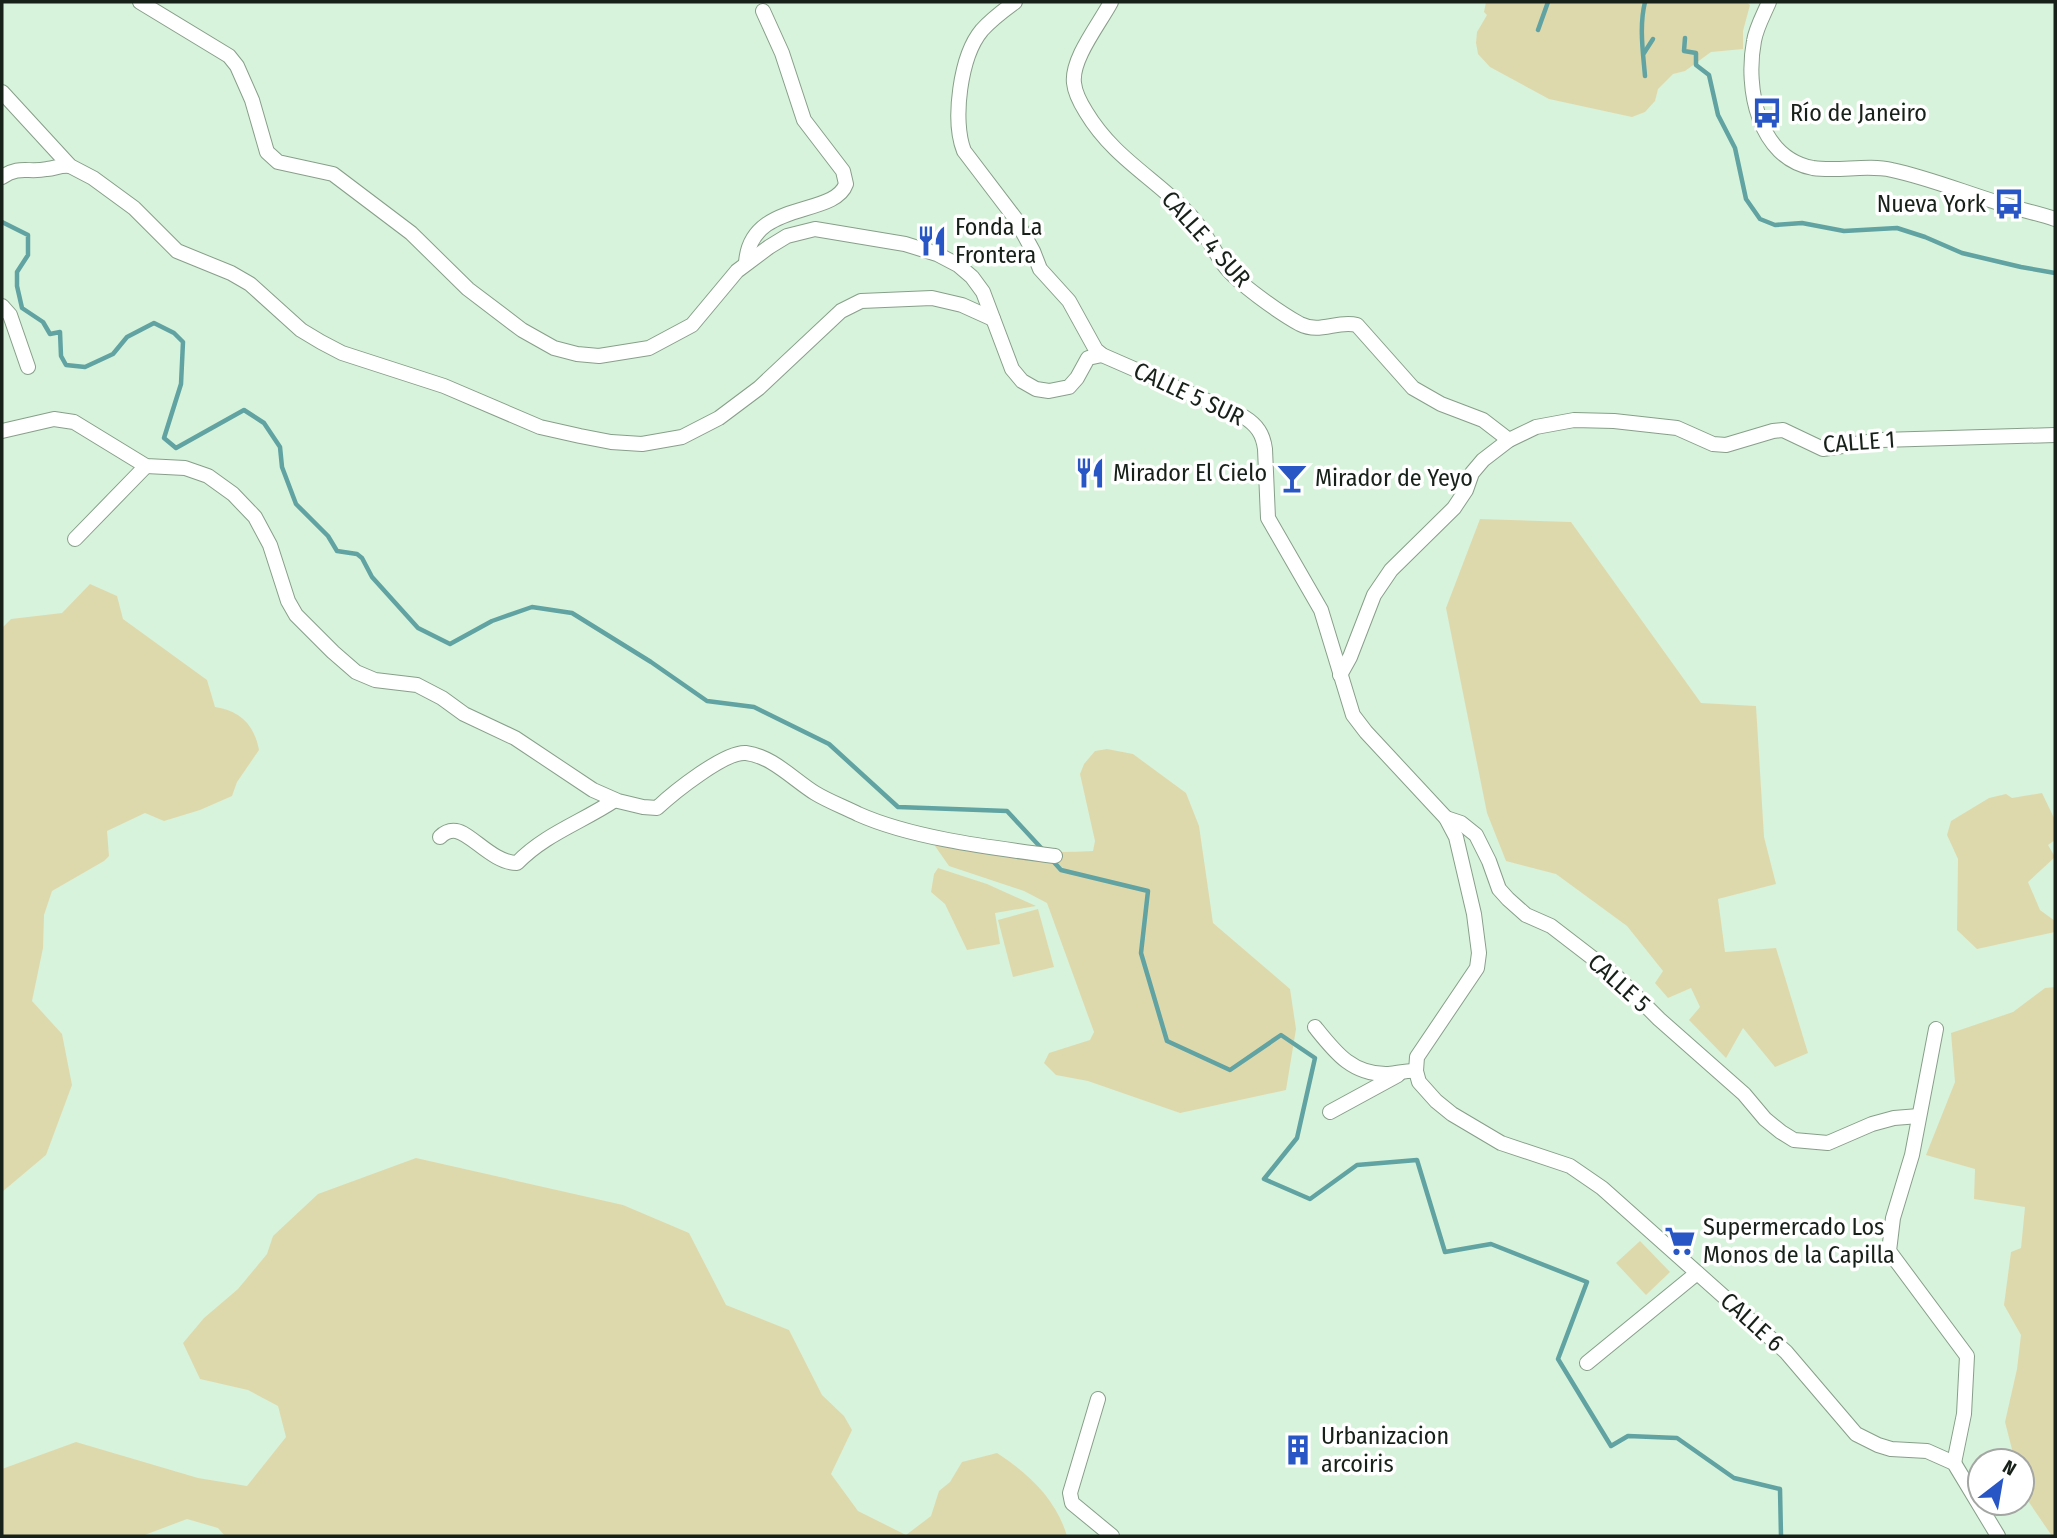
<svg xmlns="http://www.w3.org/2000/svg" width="2057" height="1538" font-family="'Fira Sans Condensed',sans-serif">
	<rect width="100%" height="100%" fill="#d8f3db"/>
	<g fill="#ded9ad">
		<polygon points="1486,2 1746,2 1750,5 1743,31 1743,49 1711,52 1685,71 1673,74 1658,89 1655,101 1645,112 1632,117 1549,99 1490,67 1478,54 1476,43 1477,32 1487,15 1484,12"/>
		<polygon points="1480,519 1571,522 1701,703 1756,706 1764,837 1776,884 1718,899 1725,952 1776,948 1808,1053 1775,1067 1743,1028 1726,1058 1689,1020 1700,1007 1691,988 1668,998 1655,983 1663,971 1627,926 1556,874 1506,861 1487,813 1446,608"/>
		<path d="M90,584L117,596L123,619L207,680L215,707C240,711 254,724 259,750L237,782L232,796L200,810L164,821L145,813L107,831L109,856L104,861L52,891L44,915L43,948L32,1001L62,1034L72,1085L46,1155L2,1192V628L11,619L62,613Z"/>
		<path d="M1107,749L1133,754L1186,793L1199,826L1213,923L1290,989L1296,1029L1286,1090L1180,1113L1088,1081L1056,1075L1044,1063L1049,1053L1090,1040L1094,1032L1047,903L1024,891L949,866L935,846L940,842C990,850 1042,854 1093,851L1095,841L1080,774L1084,764L1095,751Z"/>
		<polygon points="2042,793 2055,820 2055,840 2048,845 2055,857 2028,882 2040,910 2055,921 2055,932 1977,949 1957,930 1958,859 1947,835 1951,821 1989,798 2006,794 2012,798"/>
		<polygon points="938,868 987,884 1036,906 995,913 1000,944 967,950 945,904 931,892 934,874"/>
		<polygon points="1038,909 1054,967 1013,977 998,920"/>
		<polygon points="2055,987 2055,1536 2052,1536 2022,1492 2022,1461 2015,1461 2005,1422 2017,1369 2021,1335 2004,1305 2011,1252 2021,1248 2025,1207 1974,1199 1975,1169 1926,1155 1955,1082 1951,1033 2013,1012 2045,988"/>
		<path d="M416,1158L623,1205L689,1233L726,1305L789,1330L822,1395L844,1416L852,1430L831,1474L858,1511L906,1535L931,1516L939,1491L950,1482L962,1462L997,1453C1029,1474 1056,1499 1067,1536H225L218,1528L187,1519L142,1536H2V1469L76,1442L198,1478L247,1486L286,1437L278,1406L248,1390L200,1379L183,1343L204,1318L238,1289L267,1254L273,1236L318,1194Z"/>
		<polygon points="1640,1241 1670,1272 1646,1295 1616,1263"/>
	</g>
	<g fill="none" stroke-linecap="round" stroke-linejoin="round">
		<g stroke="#60a3a2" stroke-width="4.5">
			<path d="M1645,2C1639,26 1643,52 1645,76"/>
			<polyline points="1538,30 1548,2"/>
			<polyline points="1685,38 1684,51 1696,53 1696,65 1709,75 1718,115 1735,148 1746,199 1760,219 1775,225 1802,223 1844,231 1897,228 1925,237 1962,253 2021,267 2055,273"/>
			<polyline points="1644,53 1653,39"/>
			<polyline points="2,222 28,235 28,255 17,272 17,286 22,308 43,322 50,334 60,332 61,356 66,365 85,367 113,354 127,337 154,323 174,333 183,342 181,384 164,438 176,448 244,410 264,423 280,447 282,467 296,504 328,536 337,551 357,554 362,558 372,577 418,628 450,644 492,621 532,607 572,613 651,662 707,701 754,707 829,744 898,807 1007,811 1044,851"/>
			<polyline points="1052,860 1061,870 1148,891 1141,953 1167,1041 1230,1070 1281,1035 1315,1058 1297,1138 1264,1179 1310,1199 1357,1165 1417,1160 1445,1252 1491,1244 1587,1282 1558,1359 1611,1446 1628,1436 1677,1438 1734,1478 1780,1489 1781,1536"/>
		</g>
		<g stroke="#879f8a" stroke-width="16">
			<g id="minor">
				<polyline points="140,2 229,56 237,66 252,100 267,152 278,162 333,174 411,233 468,289 522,330 554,348 577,354 599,356 649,348 692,325 737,271 769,247 787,236 815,229 905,244 937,254 958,265 972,277 983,292 1012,369 1022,381 1036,389 1049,391 1069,387 1077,378 1088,358 1102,355"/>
				<path d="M1015,2C1004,10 991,20 982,30C960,56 952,121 964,151L1015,218L1033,251L1040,269L1069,301L1096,350L1102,355L1244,417C1257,425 1263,434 1265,449L1268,518L1321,610L1353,715L1366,732L1446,818L1456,837L1474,914L1479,953L1477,968L1417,1057L1416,1071L1419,1082L1436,1101L1452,1114L1501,1143L1570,1166L1602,1188L1786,1352L1856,1434L1878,1445L1891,1449L1927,1451L1954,1463L1998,1536"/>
				<path d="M1111,2C1100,23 1071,59 1074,83C1075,93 1081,104 1086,112C1113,157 1153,177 1188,213C1203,228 1212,248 1224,265C1237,283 1280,313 1300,324C1320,334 1337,320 1357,325L1413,388L1441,404L1483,420L1509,440"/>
				<path d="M1769,2C1764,14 1756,28 1754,41C1745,88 1758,158 1813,168C1839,172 1867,164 1892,170C1929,178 1963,192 1999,203C2017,209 2037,213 2055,219"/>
				<polyline points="2,92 70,166 93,178 134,208 177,251 231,273 250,284 301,330 321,342 342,353 444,386 540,427 580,436 611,442 642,444 682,437 719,418 759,388 841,311 861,301 932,298 962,305 993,319"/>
				<path d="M2,177C20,165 28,173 47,169C56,168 61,165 70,166"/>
				<path d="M746,263C750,199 834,218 846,184L843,171L804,120L782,53L763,11"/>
				<polyline points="2,306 10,315 28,367"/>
				<path d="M2,431L54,419L74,422L146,466L185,468L208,476L233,494L255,517L270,545L288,601L296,615L333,652L356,672L375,680L417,685L442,698L464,714L515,738L593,790L618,801L643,807L657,808C673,793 725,751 746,753C772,756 794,780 815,793C828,801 844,807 858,814C914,839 995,848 1055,856"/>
				<polyline points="75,539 146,466"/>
				<polyline points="1340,675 1350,657 1374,595 1391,570 1454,508 1466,490 1472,473 1483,460 1509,440 1536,427 1574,420 1614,421 1677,428 1713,444 1726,445 1773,431 1783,430 1823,449 1881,440 2055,435"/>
				<polyline points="1446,818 1461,823 1476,835 1489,861 1499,889 1508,899 1526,915 1551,926 1616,976 1659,1019 1744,1094 1765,1119 1781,1132 1794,1140 1828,1143 1872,1124 1894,1118 1919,1116"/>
				<path d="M440,837C444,833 449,830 456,831C471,833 493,863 517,863C545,834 582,822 615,800"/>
				<path d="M1315,1027C1335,1052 1352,1075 1388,1074C1397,1074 1406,1070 1416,1071"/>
				<polyline points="1936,1029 1912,1155 1893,1218 1889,1251 1967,1356 1964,1414 1954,1463"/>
				<polyline points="1330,1112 1398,1075"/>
				<polyline points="1587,1363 1697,1273"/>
				<polyline points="1098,1399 1070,1493 1072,1503 1112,1536"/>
			</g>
		</g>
		<use href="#minor" stroke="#fff" stroke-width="14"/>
	</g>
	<defs>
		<g id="bus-bare" transform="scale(2.415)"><path d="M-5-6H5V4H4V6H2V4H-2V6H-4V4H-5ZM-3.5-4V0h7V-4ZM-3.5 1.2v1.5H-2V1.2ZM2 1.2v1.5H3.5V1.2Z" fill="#2856c5" stroke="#fff" stroke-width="2.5" paint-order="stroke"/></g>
		<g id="restaurant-bare" transform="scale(2.415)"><path d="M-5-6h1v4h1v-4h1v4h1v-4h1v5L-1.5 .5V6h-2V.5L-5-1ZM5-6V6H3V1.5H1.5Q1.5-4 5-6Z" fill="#2856c5" stroke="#fff" stroke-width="2.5" paint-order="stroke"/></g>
		<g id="bar-bare" transform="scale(2.415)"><path d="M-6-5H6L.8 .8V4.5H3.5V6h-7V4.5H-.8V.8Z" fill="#2856c5" stroke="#fff" stroke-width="2.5" paint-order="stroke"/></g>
		<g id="supermarket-bare" transform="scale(2.415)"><path d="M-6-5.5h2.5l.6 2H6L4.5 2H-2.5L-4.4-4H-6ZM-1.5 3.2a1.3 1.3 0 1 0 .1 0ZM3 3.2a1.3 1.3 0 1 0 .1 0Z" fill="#2856c5" stroke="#fff" stroke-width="2.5" paint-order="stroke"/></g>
		<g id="building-bare" transform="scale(2.415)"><path d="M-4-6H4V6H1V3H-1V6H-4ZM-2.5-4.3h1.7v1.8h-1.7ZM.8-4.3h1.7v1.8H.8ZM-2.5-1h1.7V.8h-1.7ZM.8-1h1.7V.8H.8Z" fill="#2856c5" stroke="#fff" stroke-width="2.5" paint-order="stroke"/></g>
	</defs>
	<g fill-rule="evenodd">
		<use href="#bus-bare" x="1767" y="113"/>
		<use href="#bus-bare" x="2009" y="204"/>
		<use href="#restaurant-bare" x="932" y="241"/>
		<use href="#restaurant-bare" x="1090" y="473"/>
		<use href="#bar-bare" x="1292" y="478"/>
		<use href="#supermarket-bare" x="1680" y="1241"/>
		<use href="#building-bare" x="1298" y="1450"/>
	</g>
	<g text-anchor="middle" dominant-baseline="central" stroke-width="7" stroke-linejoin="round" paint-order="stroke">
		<g font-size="24" fill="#182119" stroke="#fff" text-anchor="start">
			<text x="1790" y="113">Río de Janeiro</text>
			<text x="1986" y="204" text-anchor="end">Nueva York</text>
			<text x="955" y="227">Fonda La<tspan x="955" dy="28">Frontera</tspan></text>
			<text x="1113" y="473">Mirador El Cielo</text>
			<text x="1315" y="478">Mirador de Yeyo</text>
			<text x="1703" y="1227">Supermercado Los<tspan x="1703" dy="28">Monos de la Capilla</tspan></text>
			<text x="1321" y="1436">Urbanizacion<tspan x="1321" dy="28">arcoiris</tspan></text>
		</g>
		<g font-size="24" fill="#182119" stroke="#fff">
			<text transform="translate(1206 239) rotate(48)">CALLE 4 SUR</text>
			<text transform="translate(1189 394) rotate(25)">CALLE 5 SUR</text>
			<text transform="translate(1859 442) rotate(-4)">CALLE 1</text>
			<text transform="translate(1619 983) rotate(42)">CALLE 5</text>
			<text transform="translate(1752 1322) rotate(42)">CALLE 6</text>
		</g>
	</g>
	<rect width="2057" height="1538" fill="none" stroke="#182119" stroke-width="7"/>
	<g transform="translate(2001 1482) rotate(31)"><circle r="33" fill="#ffffff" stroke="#a3a6a3" stroke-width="2"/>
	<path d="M0-5L12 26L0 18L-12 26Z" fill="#2856c5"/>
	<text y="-10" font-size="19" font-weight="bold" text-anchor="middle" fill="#182119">N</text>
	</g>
</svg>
